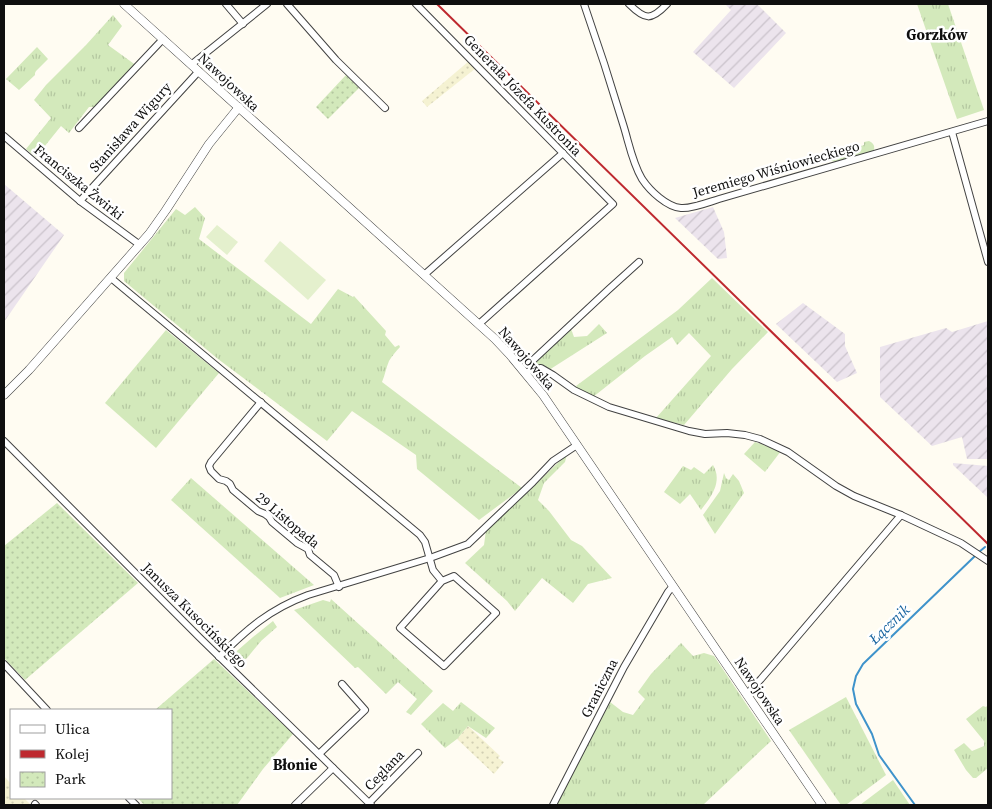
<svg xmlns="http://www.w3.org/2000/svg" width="992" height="809" font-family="'Source Serif 4',serif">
	<defs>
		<pattern id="industrial-furrows" width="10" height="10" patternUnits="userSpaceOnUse" patternTransform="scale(1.25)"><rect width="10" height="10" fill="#ece4ed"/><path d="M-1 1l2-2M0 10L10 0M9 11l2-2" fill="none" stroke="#c9c2ca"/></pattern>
		<pattern id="farmland-dots" width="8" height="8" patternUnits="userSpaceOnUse" patternTransform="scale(1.25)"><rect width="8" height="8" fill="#f5f2d2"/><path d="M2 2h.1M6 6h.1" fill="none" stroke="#d1ceb3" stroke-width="1.8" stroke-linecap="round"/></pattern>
		<pattern id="grass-tufts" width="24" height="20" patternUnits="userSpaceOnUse" patternTransform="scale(1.25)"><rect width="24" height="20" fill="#d3e9bb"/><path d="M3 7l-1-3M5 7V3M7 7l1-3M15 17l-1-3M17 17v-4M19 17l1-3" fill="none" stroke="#b4c7a0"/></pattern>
		<pattern id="park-dots" width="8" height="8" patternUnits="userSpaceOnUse" patternTransform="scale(1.25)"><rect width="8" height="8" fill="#d3e9bb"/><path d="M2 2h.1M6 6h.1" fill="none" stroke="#b4c7a0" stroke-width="1.8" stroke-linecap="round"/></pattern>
	</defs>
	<rect width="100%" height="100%" fill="#fffcf2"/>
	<g fill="url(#industrial-furrows)">
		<polygon points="725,4 757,4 786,33 734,88 693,52 731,10"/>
		<polygon points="4,184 64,235 4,322"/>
		<polygon points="713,207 724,232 727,258 718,259 675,218"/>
		<polygon points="803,303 845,334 845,346 857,373 837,382 776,324"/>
		<polygon points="988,321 988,459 967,459 962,437 932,446 880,397 880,347 946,328 952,332"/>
		<polygon points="953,463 988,466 988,498 953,465"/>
	</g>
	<g fill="url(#farmland-dots)">
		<polygon points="469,61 476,68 427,107 422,101"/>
		<polygon points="468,726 500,756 498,758 504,762 494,774 457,739"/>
		<polygon points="4,776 11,784 11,798 24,798 30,804 4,805"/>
	</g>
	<g fill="url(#grass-tufts)">
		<polygon points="917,4 948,4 984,110 957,119"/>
		<polygon points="113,15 122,26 108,45 137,66 97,107 89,107 69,133 61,126 36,157 26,149 51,118 34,100 46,85 86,45"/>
		<polygon points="37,47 48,59 36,71 35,73 35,75 19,90 6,79"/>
		<path d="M869,141C873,143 875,145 874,150L871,152C860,155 839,166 829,160C830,154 831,151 838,150V153H841L864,145V142Z"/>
		<path d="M195,207L205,218L199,239L311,324L338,289L353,297L354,296L386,331L385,335L395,347L399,345L400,347C396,351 392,356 389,361C386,368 385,375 382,382L522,488L479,520L417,469L416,455L352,411L327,441L218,359L124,281V273L176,209L185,215Z"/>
		<polygon points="712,278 768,332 732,369 684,425 656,418 711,356 689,333 677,345 672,337 645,356 593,397 576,390 576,386 678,310"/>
		<polygon points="599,324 607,333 549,370 534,363 571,329 574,337 587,336"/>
		<polygon points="166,330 219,373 156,448 105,403"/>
		<polygon points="755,442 781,451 765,472 744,454"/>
		<polygon points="567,454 565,462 544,483 538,500 549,511 571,540 582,546 612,578 588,584 573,603 542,578 515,611 507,601 465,563 484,545 486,530 530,490"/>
		<path d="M713,465C723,482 711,497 701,510L690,494L680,504L664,492L683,466L691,470L694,467L704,474Z"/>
		<polygon points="724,473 726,478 729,480 733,474 739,481 744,493 715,534 703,515 720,491"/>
		<polygon points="191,478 314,585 280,598 171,500"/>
		<polygon points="331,599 433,691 411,715 406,712 417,699 398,682 386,694 358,667 355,668 294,610 323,600 330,602"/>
		<polygon points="273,621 277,627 261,641 247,658 235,667 229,660 230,657 253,637"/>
		<polygon points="681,643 693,656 704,653 714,656 771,741 703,805 556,805 610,702 623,712 633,715 645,699 638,692 651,674"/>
		<polygon points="846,697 886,775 846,805 841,805 789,730"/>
		<polygon points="461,702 495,728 486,738 468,726 457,739 445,748 421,724 443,703 453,711"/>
		<polygon points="988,705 988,768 976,778 973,778 966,770 954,750 964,743 972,751 984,746 984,741 966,719 983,706 986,707"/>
		<polygon points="893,780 910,805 860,805"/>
	</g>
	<g fill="url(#park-dots)">
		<polygon points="346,75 359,88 328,119 316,107"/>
		<polygon points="57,503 138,583 25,680 4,658 4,546"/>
		<polygon points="214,659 293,734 263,769 237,805 144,805 138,798 171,798 171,710 155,710"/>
	</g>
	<g fill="#e4f0cd">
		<polygon points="217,225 238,242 227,255 206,237"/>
		<polygon points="280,241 326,280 308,300 264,261"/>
	</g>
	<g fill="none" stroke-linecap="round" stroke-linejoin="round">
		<g stroke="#3f93cb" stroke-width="2">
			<polyline points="979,552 985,547"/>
			<polyline points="915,805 879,755 872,734 856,704 853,689 856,676 863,664 976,555"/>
		</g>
		<g stroke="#424242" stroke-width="8">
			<g id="minor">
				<polyline points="226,4 243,24"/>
				<polyline points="287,4 336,60 385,108"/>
				<polyline points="416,4 613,204 479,324"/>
				<path d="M584,4C598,44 611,84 623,124C629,143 632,162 642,179C650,191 667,207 681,208C692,209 709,202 719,199L988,121"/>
				<path d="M629,4C645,20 651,21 667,4"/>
				<polyline points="192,64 267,4"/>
				<polyline points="79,128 163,39"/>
				<polyline points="952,132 988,262"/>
				<polyline points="4,136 80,201 140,245"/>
				<polyline points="80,201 199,71"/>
				<polyline points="424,275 563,153"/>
				<polyline points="111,278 420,535 425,542 433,570 442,581 454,576 496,613 444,666 400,628 442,581"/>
				<polyline points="531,370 532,361 608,290 639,262"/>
				<polyline points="526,373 531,370 541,368 553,375 574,390 609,407 689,431 705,434 727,433 745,435 760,439 788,452 836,486 854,496 901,515 961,543 988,561"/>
				<polyline points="261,402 211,462 209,466 211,471 219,479 226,481 230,484 233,490 258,511 265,514 269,517 272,522 297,543 308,549 310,555 334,575 339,587"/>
				<polyline points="4,441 199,637 371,805"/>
				<path d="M219,657C247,629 270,609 308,595L430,558L468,544L533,482L553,461L577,445"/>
				<polyline points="4,664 47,710"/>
				<polyline points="747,694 761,679 901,515"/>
				<polyline points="319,754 365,710 342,684"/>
				<polyline points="129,798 136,805"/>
				<polyline points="369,803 418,753"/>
				<polyline points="35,804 36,805"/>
				<polyline points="295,805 333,768"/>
				<polyline points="553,805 624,667 668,592 673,586"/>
			</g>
		</g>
		<g stroke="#424242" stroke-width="9">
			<g id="tertiary">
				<polyline points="124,4 495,339 510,355 543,395 822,805"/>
				<polyline points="4,395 29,370 149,234 166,210 209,144 239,107"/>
			</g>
		</g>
		<use href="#minor" stroke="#fff" stroke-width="6"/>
		<use href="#tertiary" stroke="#fff" stroke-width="8"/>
		<polyline stroke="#be292f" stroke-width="2" points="437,4 988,544"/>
	</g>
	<g text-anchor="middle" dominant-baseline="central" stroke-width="5" stroke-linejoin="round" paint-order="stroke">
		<g font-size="14" fill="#0f0f0f" stroke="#fff">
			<text transform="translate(229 82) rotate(43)">Nawojowska</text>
			<text transform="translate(523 95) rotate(46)">Generała Józefa Kustronia</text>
			<text transform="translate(130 127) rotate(-48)">Stanisława Wigury</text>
			<text transform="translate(776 169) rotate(-16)">Jeremiego Wiśniowieckiego</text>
			<text transform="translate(79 182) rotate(39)">Franciszka Żwirki</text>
			<text transform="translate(527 358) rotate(49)">Nawojowska</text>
			<text transform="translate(288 520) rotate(40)">29 Listopada</text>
			<text transform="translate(195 615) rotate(45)">Janusza Kusocińskiego</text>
			<text transform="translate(599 688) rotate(-63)">Graniczna</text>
			<text transform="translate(760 691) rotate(56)">Nawojowska</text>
			<text transform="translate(384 770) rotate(-46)">Ceglana</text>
		</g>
		<g font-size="15" font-weight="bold" fill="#0f0f0f" stroke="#fff">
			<text x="937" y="34">Gorzków</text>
			<text x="295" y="764">Błonie</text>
		</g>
		<g font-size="15" font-style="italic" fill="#1a65a0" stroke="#fff">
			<text transform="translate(889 624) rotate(-44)">Łącznik</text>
		</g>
	</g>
	<rect width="992" height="809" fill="none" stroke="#0f0f0f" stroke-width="10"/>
	<rect x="10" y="709" width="162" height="90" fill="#ffffff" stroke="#9f9f9f"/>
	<rect x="20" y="725" width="25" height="8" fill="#ffffff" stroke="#9f9f9f"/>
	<text x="55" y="734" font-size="15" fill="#0f0f0f">Ulica</text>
	<rect x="20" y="750" width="25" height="8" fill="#be292f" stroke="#9f9f9f"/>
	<text x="55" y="759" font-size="15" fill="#0f0f0f">Kolej</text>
	<rect x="20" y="772" width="25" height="15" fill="url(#park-dots)" stroke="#9f9f9f"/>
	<text x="55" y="784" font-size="15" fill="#0f0f0f">Park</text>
</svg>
